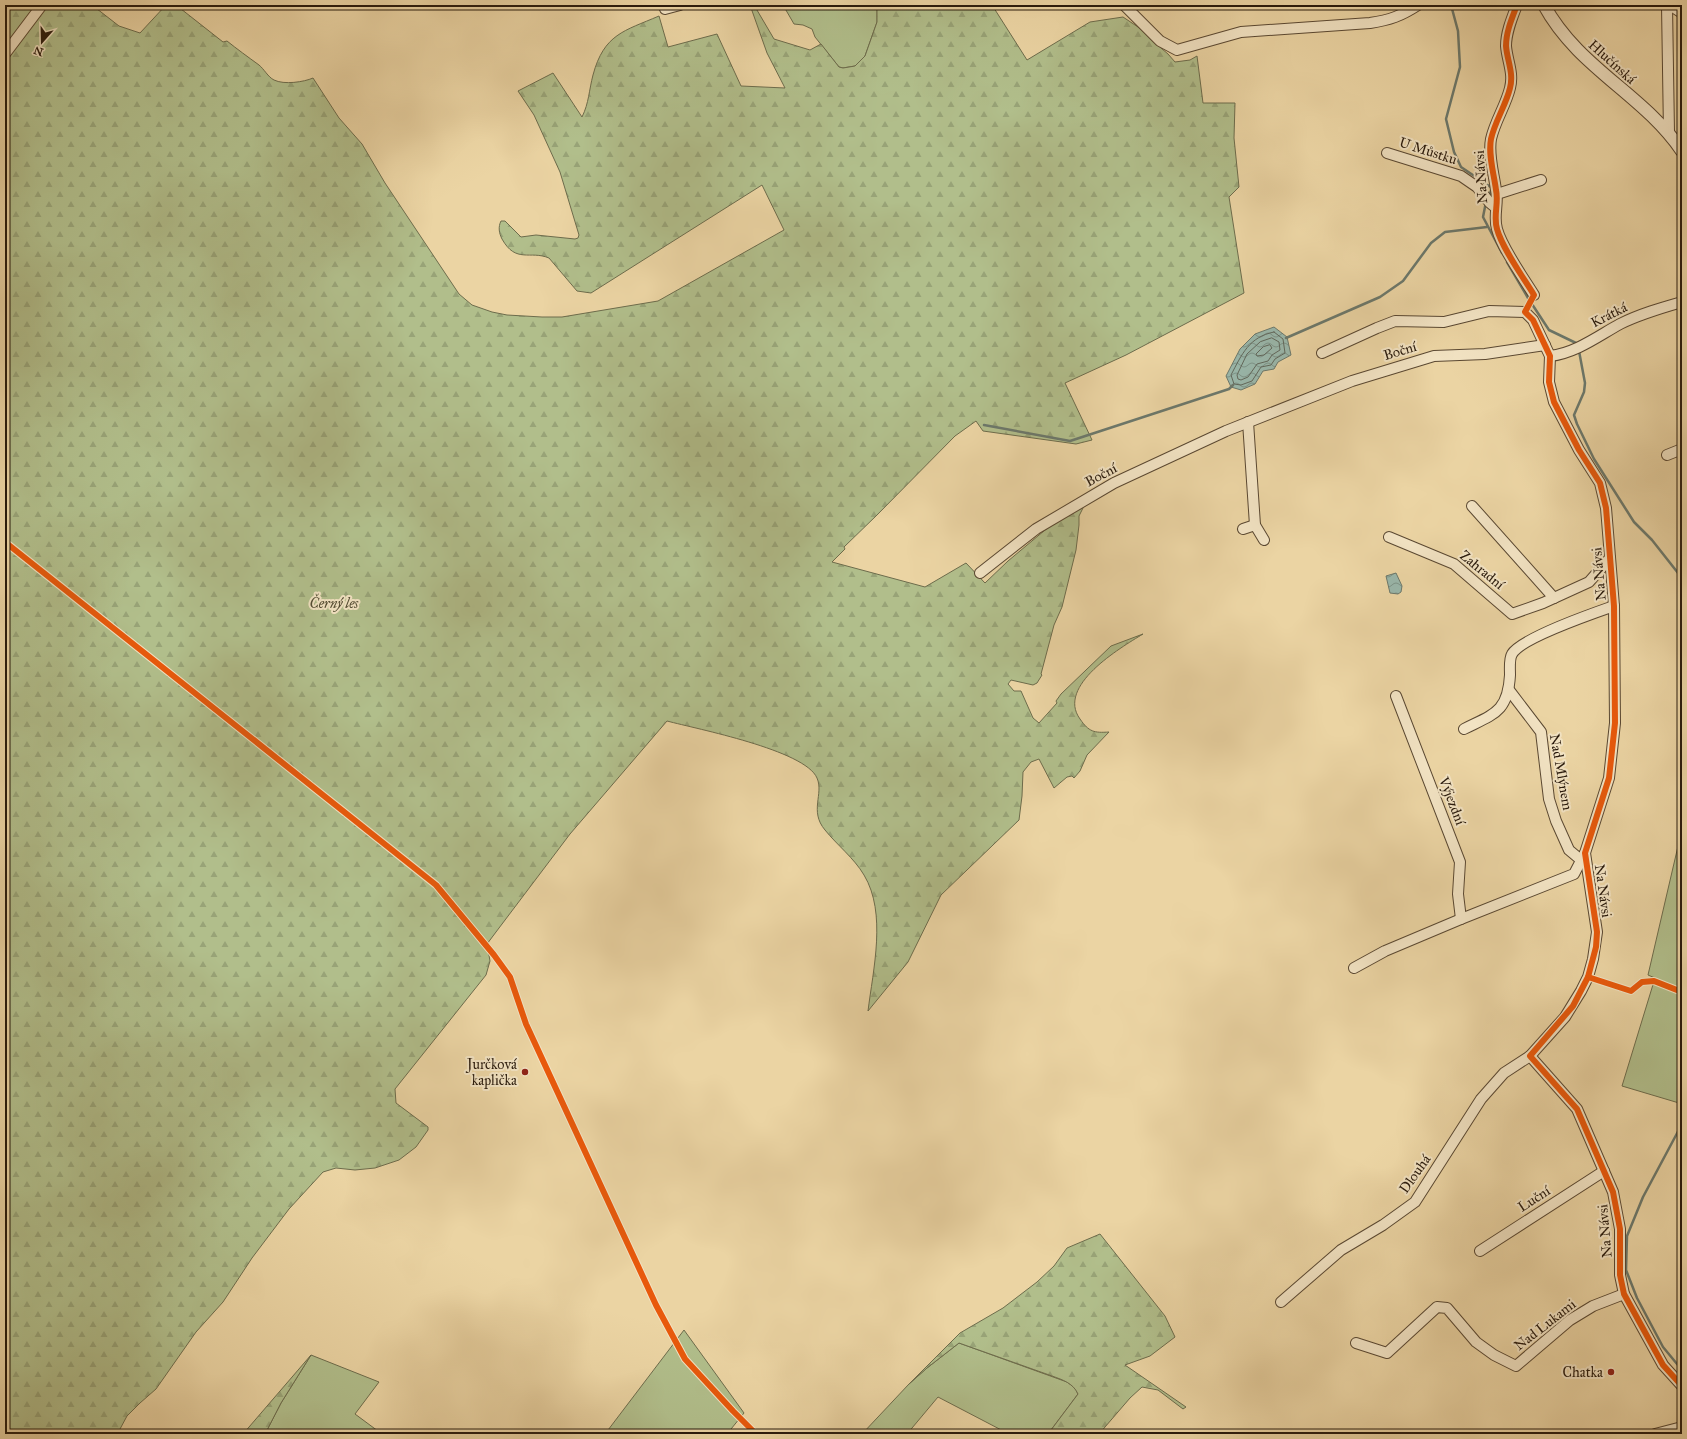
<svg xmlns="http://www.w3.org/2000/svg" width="1687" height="1439" font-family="'IM FELL Great Primer',serif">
	<defs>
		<pattern id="forest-firs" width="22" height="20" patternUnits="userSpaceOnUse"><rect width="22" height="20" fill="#b1be8b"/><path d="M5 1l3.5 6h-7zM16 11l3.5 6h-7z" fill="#98a377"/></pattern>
		<pattern id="water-waves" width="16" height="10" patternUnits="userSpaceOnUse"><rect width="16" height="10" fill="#99b7ab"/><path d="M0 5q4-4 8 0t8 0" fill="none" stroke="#7d948a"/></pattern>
	</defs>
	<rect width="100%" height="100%" fill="#ebd4a3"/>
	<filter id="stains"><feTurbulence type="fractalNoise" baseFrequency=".005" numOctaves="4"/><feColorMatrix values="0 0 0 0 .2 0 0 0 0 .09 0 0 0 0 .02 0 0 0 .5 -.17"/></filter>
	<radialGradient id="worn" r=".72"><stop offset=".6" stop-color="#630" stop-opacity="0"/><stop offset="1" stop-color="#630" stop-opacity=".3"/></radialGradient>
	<g fill="#b1be8b" stroke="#6d6c4c">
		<polygon points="783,5 877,5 877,22 865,56 855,66 843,68 839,67 815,37 812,29 803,25 794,24"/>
		<polygon points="1682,829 1682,1098 1679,1103 1622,1086 1655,978 1648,975"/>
		<polygon points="684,1330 744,1413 727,1434 605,1434"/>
		<polygon points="959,1343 1067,1382 1075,1388 1078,1394 1048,1434 1009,1434 938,1397 907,1434 862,1434 909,1384 927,1368"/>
		<polygon points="311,1355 379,1382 355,1414 382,1434 265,1434 281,1403"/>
	</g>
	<g fill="url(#forest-firs)" stroke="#6d6c4c">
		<path d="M5,5H92L119,26L140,33L166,5H176L223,42L227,41C237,49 248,57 259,65C264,69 268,77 274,80C284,85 304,82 313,78L339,118L362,144L385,183L459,294L472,305L492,312L507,315L542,317H562L658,301L784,230L762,185L591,293L577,291L549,258C530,250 516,264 502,239C499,233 498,227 501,221H505L521,237L536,235L575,239L578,238L579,235L560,172L534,115L518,91L553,73L582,117C589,103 589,90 593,75C604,34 624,31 659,16L668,47L717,34L741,86L785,88L767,53L750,5H754L774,39L810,50L821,44L839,67L843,68L855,66L865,56L877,22V5H992L1027,60L1090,22L1123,17L1150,35L1154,42L1168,54L1175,62L1190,60L1197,56L1203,103H1235L1234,138L1239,187L1229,197L1244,293L1126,355L1065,383L1092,440L1076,444L983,431L976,421L955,436L877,515L844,547L845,549L832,562L925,587L966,563L985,583L1008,561L1081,500L1083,508L1079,516V525L1076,550L1062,607L1054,625L1041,674L1042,675L1037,683L1033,685L1011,680L1008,684L1014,691H1021L1033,718L1039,723L1057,703L1056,701L1061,694L1111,646L1143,634C1120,648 1056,686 1080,719C1089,732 1094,733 1109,732L1087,755L1080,771L1074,778L1072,776L1067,777L1054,788L1039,759L1031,762L1023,772L1022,796L1019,820L941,895L908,962L868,1011C873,970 887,913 864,875C854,858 837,845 825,830C809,811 824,794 817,778C805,750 697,729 667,721L570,834L496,932L487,944L490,961L486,975L395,1089L396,1103L428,1127V1130L416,1147L399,1160L375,1168L355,1170L336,1168L323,1172L289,1209L252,1258L223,1302L196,1332L156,1389L140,1403L127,1416L120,1429L121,1434H5Z"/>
		<path d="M1100,1234L1165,1316L1175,1337L1150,1356L1125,1365L1186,1407L1183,1409L1158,1390L1142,1387L1130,1398L1099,1434H1048L1078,1394C1073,1383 1063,1380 1052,1376L959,1343L927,1368L909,1384L960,1333L1003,1308L1037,1282L1054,1266L1067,1248Z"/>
		<polygon points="311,1355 281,1403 265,1434 243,1434"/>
	</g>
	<g fill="url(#water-waves)" stroke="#6c786b">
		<polygon points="1274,327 1287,337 1291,355 1278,362 1274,369 1263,371 1255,384 1241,390 1231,387 1226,376 1240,349 1255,334"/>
		<polygon points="1396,573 1402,586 1401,592 1398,594 1390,593 1386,576"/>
	</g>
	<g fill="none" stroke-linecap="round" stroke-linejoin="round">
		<g stroke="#61685c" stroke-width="1">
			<path d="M1274,332L1283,339L1285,353L1275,359L1271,365L1261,367L1252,381L1241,385L1234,384L1231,375C1242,354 1249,337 1274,332Z"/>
			<polygon points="1272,338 1279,342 1280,350 1272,355 1268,361 1257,364 1248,377 1241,380 1238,379 1237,375 1247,354 1260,342"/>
			<polygon points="1270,345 1272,348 1264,355 1257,356 1256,354 1263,347"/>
		</g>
		<g stroke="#6c786b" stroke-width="2.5">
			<polyline points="1451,5 1458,31 1460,67 1446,119 1454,152 1461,167 1492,188 1489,196"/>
			<polyline points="1486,202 1483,217 1502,253"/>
			<polyline points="1507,262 1528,298 1549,330 1576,343"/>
			<polyline points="1286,338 1380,297 1403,281 1431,243 1445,232 1487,227"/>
			<polyline points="1579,351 1585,383 1584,392 1574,415 1577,424 1594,459 1634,522 1652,540 1678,573 1682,574"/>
			<polyline points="984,425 1070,441 1229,389 1233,385"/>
			<polyline points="1682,1124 1643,1197 1627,1236 1626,1270 1637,1298 1663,1347 1682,1370"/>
		</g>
		<g stroke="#5a4832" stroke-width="12">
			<g id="minor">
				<path d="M1124,5L1160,41L1177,50L1241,32L1370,23C1390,20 1401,16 1418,5"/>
				<path d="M1517,5C1512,18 1506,32 1506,46C1507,60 1514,73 1510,88C1506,105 1495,121 1491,139C1488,155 1494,174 1496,190C1499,203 1493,216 1497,229C1502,248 1523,277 1534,295"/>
				<polyline points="1667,5 1669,133"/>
				<polyline points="1670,5 1682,13"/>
				<polyline points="665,9 680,5"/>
				<polyline points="5,54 42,5"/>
				<polyline points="1387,153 1461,176 1477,187 1490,203 1496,208"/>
				<polyline points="1497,194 1541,180"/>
				<path d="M1550,356C1576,353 1598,336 1620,324C1640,314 1661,308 1682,302"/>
				<polyline points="1248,422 1255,525 1264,540"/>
				<polyline points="1667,455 1682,449"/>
				<polyline points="1472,506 1554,598"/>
				<polyline points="1243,529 1255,525"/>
				<polyline points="1389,537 1454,564 1512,614 1543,603 1589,582 1610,558"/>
				<polyline points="980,573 1036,529 1114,483 1226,431 1352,381 1434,356 1485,354 1545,345"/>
				<polyline points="1509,690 1541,732 1549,799 1556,821 1569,850 1581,860"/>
				<polyline points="1396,696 1460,862 1458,894 1461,919"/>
				<path d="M1464,729C1494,714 1508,712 1510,675C1510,669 1509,659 1512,654C1521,638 1594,613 1614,606"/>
				<polyline points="1354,968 1385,951 1461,919 1574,874 1585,853"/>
				<polyline points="1530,1056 1577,1109 1613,1192 1620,1229 1620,1275 1624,1294 1663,1365 1682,1386"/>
				<polyline points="1480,1251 1604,1171"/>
				<polyline points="1281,1302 1341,1250 1383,1225 1415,1202 1481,1099 1504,1073 1530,1056 1565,1017 1581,991 1588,977 1593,959 1597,932 1585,853 1609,778 1615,723 1614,606 1606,508 1600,483 1579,450 1554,402 1549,382 1550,356 1533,320 1525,312 1489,311 1444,322 1395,321 1377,328 1322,353"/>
				<polyline points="1356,1343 1387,1353 1437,1307 1447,1308 1476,1342 1494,1355 1516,1366 1570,1320 1593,1306 1624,1294"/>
				<polyline points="1655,1434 1682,1427"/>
			</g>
		</g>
		<g stroke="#5a4832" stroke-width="14">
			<path id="tertiary" d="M1544,5C1578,68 1643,94 1682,151"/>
		</g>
		<use href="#minor" stroke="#f2e3c3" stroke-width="10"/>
		<use href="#tertiary" stroke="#f2e3c3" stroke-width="12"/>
		<g stroke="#f2e3c3" stroke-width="8">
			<g id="cycleway">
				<path d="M1517,5C1512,18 1506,32 1506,46C1507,60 1514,73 1510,88C1506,105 1495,121 1491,139C1488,155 1494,174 1496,190C1499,203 1493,216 1497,229C1502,248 1523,277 1534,295L1525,312L1533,320L1550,356L1549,382L1554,402L1579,450L1600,483L1606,508L1614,606L1615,723L1609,778L1585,853L1597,932L1596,947L1588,977L1573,1006L1530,1056L1577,1109L1613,1192L1620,1229V1275L1624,1294L1663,1365L1682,1386"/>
				<polyline points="5,542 436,885 494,955 510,977 526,1024 656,1305 685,1359 733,1411 756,1434"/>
				<polyline points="1588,977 1631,991 1642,982 1654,981 1682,992"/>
			</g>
		</g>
		<use href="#cycleway" stroke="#e8590c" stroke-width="6"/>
	</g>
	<g fill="#8f2418" stroke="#f2e3c3" stroke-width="1.5">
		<circle cx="525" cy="1072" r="4"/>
		<circle cx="1611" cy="1372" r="4"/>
	</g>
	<g text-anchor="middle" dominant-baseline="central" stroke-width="4" stroke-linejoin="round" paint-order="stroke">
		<g font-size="14" fill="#291a0c" stroke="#f2e3c3">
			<text transform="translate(1612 62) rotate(42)">Hlučínská</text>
			<text transform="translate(1428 151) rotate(18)">U Můstku</text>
			<text transform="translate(1481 177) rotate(-94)">Na Návsi</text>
			<text transform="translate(1609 315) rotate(-27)">Krátká</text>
			<text transform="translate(1400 351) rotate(-17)">Boční</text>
			<text transform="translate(1101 475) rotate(-28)">Boční</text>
			<text transform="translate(1482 570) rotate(39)">Zahradní</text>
			<text transform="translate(1599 574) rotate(-95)">Na Návsi</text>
			<text transform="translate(1561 772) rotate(80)">Nad Mlýnem</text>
			<text transform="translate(1452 801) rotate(69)">Výjezdní</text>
			<text transform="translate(1603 891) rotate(82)">Na Návsi</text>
			<text transform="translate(1415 1174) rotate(-55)">Dlouhá</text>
			<text transform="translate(1534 1199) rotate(-33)">Luční</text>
			<text transform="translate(1605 1231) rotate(-95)">Na Návsi</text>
			<text transform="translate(1545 1325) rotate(-38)">Nad Lukami</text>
		</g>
		<g font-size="14" font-style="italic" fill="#524b32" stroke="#f2e3c3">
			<text x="334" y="603">Černý les</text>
		</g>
		<g font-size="14" fill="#291a0c" stroke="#f2e3c3" text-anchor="end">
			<text x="517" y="1064">Jurčková<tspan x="517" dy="16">kaplička</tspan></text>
			<text x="1603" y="1372">Chatka</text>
		</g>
	</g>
	<rect width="1687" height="1439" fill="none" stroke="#ebd4a3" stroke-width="20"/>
	<rect x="6" y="6" width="1675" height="1427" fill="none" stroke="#291a0c" stroke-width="2"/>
	<rect x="10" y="10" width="1667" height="1419" fill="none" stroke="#291a0c"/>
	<g transform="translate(42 42) rotate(200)" stroke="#f2e3c3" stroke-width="3" paint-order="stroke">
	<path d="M0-3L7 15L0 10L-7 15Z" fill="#291a0c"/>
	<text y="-6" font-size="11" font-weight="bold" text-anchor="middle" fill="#291a0c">N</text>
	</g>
	<rect width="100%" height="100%" filter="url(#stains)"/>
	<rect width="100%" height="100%" fill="url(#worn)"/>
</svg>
